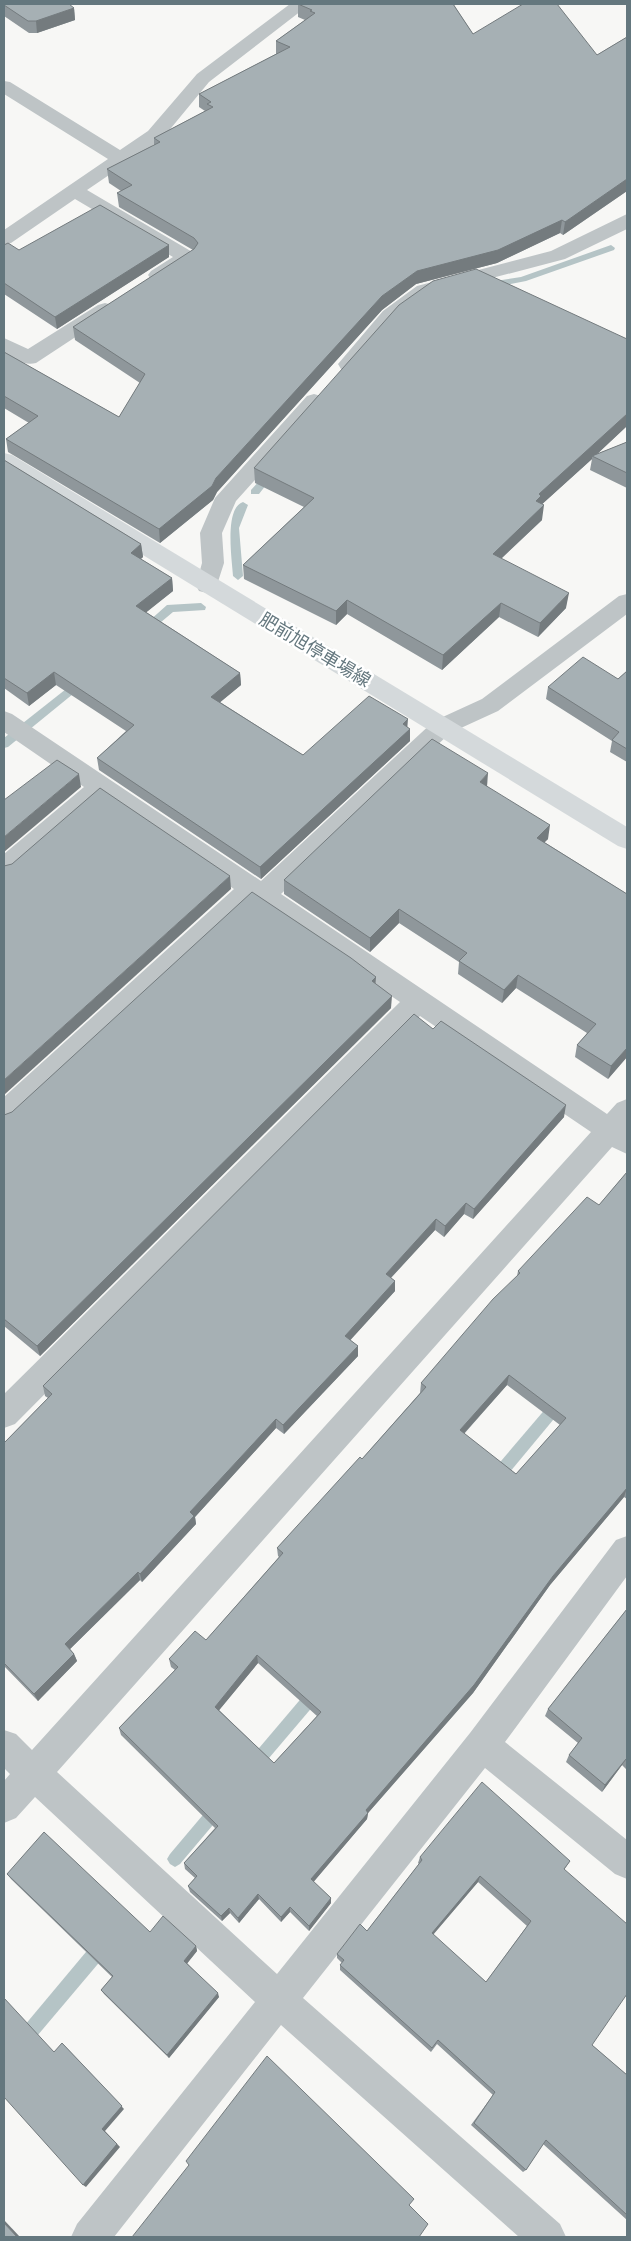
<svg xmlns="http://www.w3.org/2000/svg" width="631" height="2241" font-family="Helvetica,'Noto Sans JP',sans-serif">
	<rect width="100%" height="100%" fill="#f7f7f5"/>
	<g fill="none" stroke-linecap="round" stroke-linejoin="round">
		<g fill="#b5c4c6" fill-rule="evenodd">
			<polygon points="611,245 615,248 614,250 526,281 489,288 484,285 489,282 521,277"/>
			<polygon points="270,471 275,474 273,476 259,494 251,494 251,490 267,472"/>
			<path d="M243,502L248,505L239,528L243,576L238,580L233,576C232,560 224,508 243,502Z"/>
			<polygon points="201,603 206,607 205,610 173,612 148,633 144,634 139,630 167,605"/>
			<polygon points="80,678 84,679 85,682 84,685 8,747 4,748 4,738"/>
			<polygon points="558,1398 563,1400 565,1404 563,1408 500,1484 495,1486 490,1484 488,1479 490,1474 553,1400"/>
			<polygon points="315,1686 320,1688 322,1693 320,1698 258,1771 253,1774 248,1771 245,1766 248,1761 310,1688"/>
			<polygon points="218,1800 223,1803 226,1808 223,1813 180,1864 175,1867 170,1864 167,1859 170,1854 213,1803"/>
			<polygon points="102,1938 108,1940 110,1946 108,1952 10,2068 4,2070 4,2050 96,1940"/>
		</g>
		<g fill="#bec4c6" fill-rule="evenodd">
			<path d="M290,4H310L209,82L162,139L87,190L194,253L197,257L194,261C181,269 167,283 151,279L148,275L151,271L173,257L75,199L11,243L4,245V230L108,159L4,94V81L10,82L120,150L148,131L197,74Z"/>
			<polygon points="627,214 627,229 565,259 431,294 397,319 355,369 348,371 341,369 338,364 383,311 417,286 551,251"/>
			<path d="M105,303L112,305L115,309L112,313L36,363C24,366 15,359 4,353V338L28,349L98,305Z"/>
			<polygon points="314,394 321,396 325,401 321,406 236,501 222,533 224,563 215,591 207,593 199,591 196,585 202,563 200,533 215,498 307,396"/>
			<polygon points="627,594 627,614 498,711 450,733 281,894 607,1114 617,1103 627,1099 627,1154 612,1147 57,1772 277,1974 470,1733 616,1540 627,1536 627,1576 505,1742 627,1840 627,1879 615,1874 485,1768 303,1998 560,2224 566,2237 519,2237 281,2025 114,2237 71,2237 77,2224 255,2002 35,1797 16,1818 4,1823 4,1781 10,1774 4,1768 4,1730 16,1734 32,1750 591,1132 420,1016 15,1424 4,1428 4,1394 400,1002 252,902 14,1122 4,1126 4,1097 234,889 102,799 13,875 4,878 4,854 84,787 4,732 4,711 12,714 261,881 434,721 482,699 619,596"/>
		</g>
		<polygon fill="#d4d9db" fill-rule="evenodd" points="4,453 12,455 627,827 627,849 618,846 4,470"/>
	</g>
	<g fill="#8f979b" fill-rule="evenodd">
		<polygon points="4,4 74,8 75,20 37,33 29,33 4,16"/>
		<polygon points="298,4 456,4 454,5 473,34 597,55 627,37 627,191 563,235 560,233 497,263 416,284 382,310 217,492 213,500 160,543 8,452 6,439 29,423 4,408 4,352 119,417 140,383 75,340 73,327 193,250 119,207 117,193 121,191 109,183 107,169 154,145 154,138 205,111 199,107 199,94 276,54 276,41 305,20 298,17"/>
		<polygon points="4,245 19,250 169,245 169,257 57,329 4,294"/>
		<polygon points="627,339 627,426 597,454 627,442 627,488 590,470 592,459 542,504 542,520 501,559 566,608 538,637 499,617 442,670 347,614 336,625 244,579 243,565 304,507 255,483 254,468"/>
		<polygon points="4,460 141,544 143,557 141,559 172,578 173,591 146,612 240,673 241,685 220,702 303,755 408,727 410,741 261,879 99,770 97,758 126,731 56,685 29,706 4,688"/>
		<polygon points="627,671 627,762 610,752 612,741 546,699 548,687 618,679"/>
		<polygon points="487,786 548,839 544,842 627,894 627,1057 608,1079 575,1057 577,1045 587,1033 516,988 502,1003 458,974 459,962 399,923 370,952 284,894 284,880"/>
		<polygon points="375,984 391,1008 40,1356 4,1326 4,1115"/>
		<polygon points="433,1029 564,1117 473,1219 464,1214 444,1237 435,1230 391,1278 395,1281 395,1291 350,1340 358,1346 358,1356 284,1434 276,1428 195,1517 196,1524 142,1582 140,1580 70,1649 74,1654 77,1661 38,1701 4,1666 4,1443 48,1398 45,1396 43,1386"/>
		<path d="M627,1172V1499L624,1497L550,1585L473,1693L368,1813L367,1819L313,1882L331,1898V1903L309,1931L290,1912L281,1922L259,1899L239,1923L230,1913L222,1921L190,1892L188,1886L195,1878L185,1869L184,1863L215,1828L121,1735L119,1728L175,1670L171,1667L169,1659L206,1640L279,1557L278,1556L277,1548L362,1459L420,1393L421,1383L517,1276L518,1271L599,1205ZM507,1385L560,1425L516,1474L464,1434ZM258,1663L317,1716L274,1763L219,1710Z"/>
		<polygon points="627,1609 627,1770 622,1765 602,1792 566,1762 569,1755 578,1743 545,1716 548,1709"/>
		<path d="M420,1857L570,1861L564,1870L592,2045L627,2075V2220L543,2144L526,2170L523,2172L471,2125L493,2095L437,2044L431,2052L340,1970V1965L342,1963L337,1958V1954L367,1931L419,1864L418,1863ZM478,1882L527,1926L486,1982L433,1935Z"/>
		<polygon points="7,1874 150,1932 196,1946 197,1951 187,1963 219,1997 169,2058 104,1994 101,1990 112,1977 11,1879"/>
	</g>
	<g fill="#747b7e">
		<polygon points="74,8 75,20 37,33 36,21"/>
		<polygon points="627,179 627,191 563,235 565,222"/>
		<polygon points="562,220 560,233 497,263 416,284 382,310 217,492 213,500 160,543 159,529 216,478 382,296 417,271"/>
		<polygon points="169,245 169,257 57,329 55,317"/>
		<polygon points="627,414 627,426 594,457 592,456 592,459 539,507 544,505 542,520 491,568 493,554 536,501 539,494"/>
		<polygon points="141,544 143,557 132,566 131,553"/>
		<polygon points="172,578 173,591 138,619 136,606"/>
		<polygon points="569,593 566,608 538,637 540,623"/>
		<polygon points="347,600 347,614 336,625 336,611"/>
		<polygon points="501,603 499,617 442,670 443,655"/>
		<polygon points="54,672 56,685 29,706 27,693"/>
		<polygon points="240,673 241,685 212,709 211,697"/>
		<polygon points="408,719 407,731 410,729 410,741 261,879 260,867"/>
		<polygon points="488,773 487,787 480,782"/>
		<polygon points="79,774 81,787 4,852 4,837"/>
		<polygon points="550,825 548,839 535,852 537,838"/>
		<polygon points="230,876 231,889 4,1095 4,1080"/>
		<polygon points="399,909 399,923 370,952 370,938"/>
		<polygon points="518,975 516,988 502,1003 504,990"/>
		<polygon points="376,977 375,990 372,981"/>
		<polygon points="392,996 391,1008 40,1356 37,1346"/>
		<polygon points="627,1048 627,1057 608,1079 611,1066"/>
		<polygon points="566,1105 564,1117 473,1219 474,1209"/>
		<polygon points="466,1203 464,1214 444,1237 445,1226"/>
		<polygon points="436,1219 435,1230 385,1284 386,1274"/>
		<polygon points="395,1281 395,1291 345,1346 345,1336"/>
		<polygon points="358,1346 358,1356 284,1434 283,1425"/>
		<polygon points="509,1375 507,1385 458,1440 460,1430"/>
		<polygon points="276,1419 276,1428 195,1517 196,1524 142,1582 140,1574 190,1512"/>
		<polygon points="627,1488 624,1497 550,1585 473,1693 368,1813 367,1819 311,1885 311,1879 553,1576"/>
		<polygon points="138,1572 140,1580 68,1651 65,1644"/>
		<polygon points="74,1654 77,1661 38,1701 34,1694"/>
		<polygon points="257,1655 258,1663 216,1714 215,1707"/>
		<polygon points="626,1759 622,1765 602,1792 605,1785"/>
		<polygon points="480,1876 478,1882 430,1938 432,1933"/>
		<polygon points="258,1894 259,1899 239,1923 238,1918"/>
		<polygon points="331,1898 331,1903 309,1931 309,1926"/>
		<polygon points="290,1907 290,1912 281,1922 281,1917"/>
		<polygon points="229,1908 230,1913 222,1921 221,1916"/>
		<polygon points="196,1946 197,1951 186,1965 184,1961"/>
		<polygon points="218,1993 219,1997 169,2058 167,2055"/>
		<polygon points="62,2043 124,2109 105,2131 120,2147 86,2187 83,2185 102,2129"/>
		<polygon points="4,2220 20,2237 17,2237 4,2223"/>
	</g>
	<g fill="#a6b0b4" stroke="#747b7e" fill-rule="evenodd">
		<polygon points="4,4 69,4 74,8 36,21 28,21 4,5"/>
		<polygon points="298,4 453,4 473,34 523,4 557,4 597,55 627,37 627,179 565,222 562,220 498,250 417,271 382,296 216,478 212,486 159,529 6,439 38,416 4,396 4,352 119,417 145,374 73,327 194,249 198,243 194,238 117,193 132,185 107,169 160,142 154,138 213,107 207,104 211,102 199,94 290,47 276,41 315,13 310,11 312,10"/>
		<polygon points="100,205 169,245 55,317 4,283 4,245 8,243 19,250"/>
		<polygon points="476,269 627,339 627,414 539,494 541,496 536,501 544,505 493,554 569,593 540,623 501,603 443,655 347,600 336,611 243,565 314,498 254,468 399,305 433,281"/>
		<polygon points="627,442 627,473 592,456"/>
		<polygon points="4,460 141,544 131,553 172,578 136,606 240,673 211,697 303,755 369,696 408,719 403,724 410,729 260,867 97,758 134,725 54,672 27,693 4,678"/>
		<polygon points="583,657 618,679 627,671 627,749 612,740 619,732 548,687"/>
		<polygon points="432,739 488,773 480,782 550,825 537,838 627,894 627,1048 611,1066 577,1045 596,1024 518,975 504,990 459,961 467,953 399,909 370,938 284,880"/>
		<polygon points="57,760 79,774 4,837 4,800"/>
		<polygon points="100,788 230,876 4,1080 4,866 12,864"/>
		<polygon points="252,892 351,958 376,977 372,981 392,996 37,1346 4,1319 4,1115 12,1112"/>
		<polygon points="414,1014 433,1029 441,1021 566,1105 474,1209 466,1203 445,1226 436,1219 386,1274 395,1281 345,1336 358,1346 283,1425 276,1419 190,1512 194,1516 140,1574 138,1572 65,1644 74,1654 34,1694 4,1663 4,1443 52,1394 43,1386"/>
		<path d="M627,1172V1488L553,1576L474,1685L366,1810L368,1813L311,1879L331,1898L309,1926L290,1907L281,1917L258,1894L238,1918L229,1908L221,1916L188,1886L197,1876L184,1863L218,1826L119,1728L178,1667L169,1659L195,1631L206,1640L283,1553L277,1548L360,1457L362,1459L426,1387L421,1383L493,1299L520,1273L518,1271L587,1197L599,1205ZM509,1375L566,1418L516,1474L460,1430ZM257,1655L321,1712L274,1763L215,1707Z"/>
		<polygon points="627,1609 627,1760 626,1759 605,1785 569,1755 582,1738 548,1709"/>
		<path d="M482,1782L570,1861L564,1869L627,1924V1994L592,2045L627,2075V2215L546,2140L526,2170L474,2123L495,2092L438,2040L432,2048L340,1965L344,1960L337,1954L360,1924L367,1931L422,1860L420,1857ZM480,1876L531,1921L486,1982L432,1933Z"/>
		<polygon points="44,1832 150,1932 163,1916 196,1946 184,1961 218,1993 167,2055 101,1990 113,1976 7,1874"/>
		<polygon points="4,1998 54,2052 62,2043 122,2106 102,2129 117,2144 83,2185 4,2097"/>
		<polygon points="267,2056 414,2199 409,2205 428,2224 419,2237 132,2237 189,2165 186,2161"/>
		<polygon points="4,2223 17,2237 4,2237"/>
	</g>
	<g text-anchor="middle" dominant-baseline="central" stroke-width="5" stroke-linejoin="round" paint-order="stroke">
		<g font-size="18" fill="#64777e" stroke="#fff">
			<text transform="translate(315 650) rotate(31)">肥前旭停車場線</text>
		</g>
	</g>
	<rect width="631" height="2241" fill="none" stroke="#64777e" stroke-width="10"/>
</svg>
